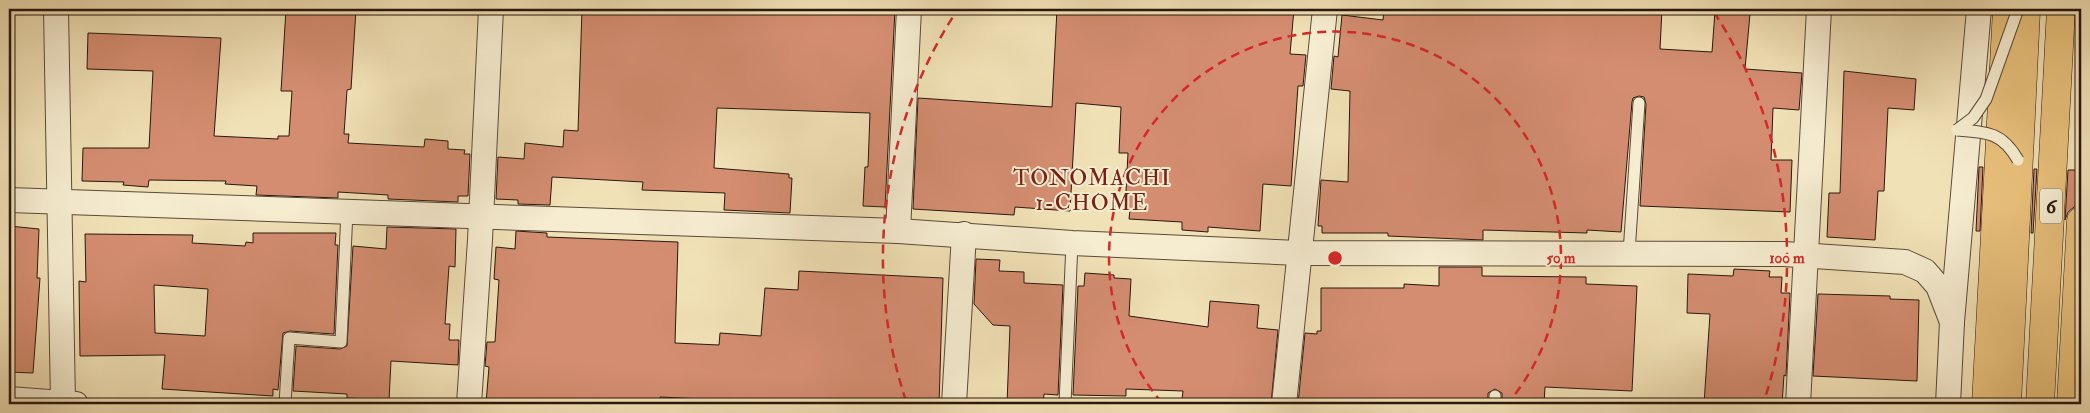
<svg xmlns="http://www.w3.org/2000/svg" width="2090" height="413" font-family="'IM FELL Double Pica',serif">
	<rect width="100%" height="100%" fill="#f1e1b6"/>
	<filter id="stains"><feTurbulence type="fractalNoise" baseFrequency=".004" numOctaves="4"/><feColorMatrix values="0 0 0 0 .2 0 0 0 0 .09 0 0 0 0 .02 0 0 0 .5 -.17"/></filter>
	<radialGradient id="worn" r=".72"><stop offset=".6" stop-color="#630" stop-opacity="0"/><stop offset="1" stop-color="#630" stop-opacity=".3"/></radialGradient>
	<g fill="#d48d71" stroke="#29170e" fill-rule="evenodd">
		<polygon points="286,9 356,9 351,89 347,90 344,134 349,134 348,143 424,147 425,139 448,141 448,149 465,150 464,154 470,154 468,196 458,196 458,202 388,199 388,195 338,192 338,198 256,195 257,186 225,184 226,181 149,180 148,187 123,185 124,182 82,181 83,148 149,148 153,71 87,69 88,33 221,38 214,136 278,139 278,136 289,136 292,91 281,91"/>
		<polygon points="582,9 895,9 885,207 863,206 865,167 868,167 870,113 717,108 714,168 789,174 789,178 792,178 790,213 724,210 725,193 642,190 643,182 552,177 550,205 518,204 518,200 496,199 498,157 524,159 525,143 563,147 564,130 578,131"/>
		<polygon points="1057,9 1294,9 1290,54 1306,55 1303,86 1298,86 1291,186 1263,184 1260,231 1208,227 1208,232 1182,230 1182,222 1129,219 1130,210 1125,210 1128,153 1119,153 1121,107 1076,103 1070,211 1015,207 1014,215 913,209 918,98 1052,107"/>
		<polygon points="1384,9 1412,9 1447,13 1447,9 1662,9 1660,49 1712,52 1715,11 1750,14 1745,69 1802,73 1799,110 1773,108 1771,160 1792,160 1790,212 1640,206 1646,104 1644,97 1639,96 1633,98 1632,102 1621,232 1587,230 1587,233 1483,230 1483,240 1388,236 1388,233 1322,233 1322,226 1318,226 1321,180 1348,182 1350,91 1331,89 1334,56 1338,57 1342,15 1383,20"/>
		<polygon points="1844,71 1916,79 1914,110 1888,108 1884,191 1878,191 1875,240 1827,237 1829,193 1840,193"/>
		<polygon points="1979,167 1983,167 1980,231 1976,231"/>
		<polygon points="2034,169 2037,169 2033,233 2031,233"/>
		<polygon points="2068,170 2081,170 2081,205 2074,207 2068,212 2065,220"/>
		<polygon points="9,226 39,229 37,278 40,278 33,373 9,372"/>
		<polygon points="387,227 456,229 455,267 449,266 445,324 450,324 449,340 459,340 458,365 391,361 389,400 347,398 347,394 293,391 296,346 340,349 347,346 353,246 386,249"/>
		<polygon points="516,231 547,233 547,237 678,242 675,343 719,345 720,333 761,336 765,288 798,290 799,271 943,278 939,404 721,404 722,400 660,397 660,404 486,403 489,367 485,366 487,342 495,342 499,280 494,279 496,247 515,249"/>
		<path d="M253,233H336L335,245H338L334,334L290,331L283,333L278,390L273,389V396L162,389L165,355L80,356L79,281L86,282L85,234L193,235L192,243L245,246L246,242L253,243ZM154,285L208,289L205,336L155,333Z"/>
		<polygon points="976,259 1000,260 999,271 1024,272 1024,283 1063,285 1058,395 1044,394 1043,404 1007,404 1010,326 993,325 974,304"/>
		<polygon points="1439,267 1482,267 1482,276 1586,277 1586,284 1637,286 1632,391 1545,387 1544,404 1502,404 1502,393 1495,389 1488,393 1488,404 1298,404 1305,333 1317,334 1317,331 1321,331 1321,288 1404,288 1404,284 1439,286"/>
		<polygon points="1734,269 1770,271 1769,277 1782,277 1781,293 1790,293 1786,376 1784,375 1782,404 1704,404 1710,314 1687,313 1688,274 1733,276"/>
		<polygon points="1085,273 1114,275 1114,278 1131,279 1129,316 1208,327 1210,301 1259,305 1257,328 1278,330 1271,404 1212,404 1212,401 1182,399 1183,391 1126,389 1126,396 1073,395 1078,286 1084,286"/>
		<polygon points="1818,294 1890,296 1890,299 1919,300 1917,381 1813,376"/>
	</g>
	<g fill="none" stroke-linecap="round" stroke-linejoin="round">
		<g stroke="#5b4a38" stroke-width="13">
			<g id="lane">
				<polyline points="1629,253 1639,103"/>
				<polyline points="285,404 289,338 341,342 347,211"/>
				<polyline points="1065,404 1072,243"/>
				<polyline points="1495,404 1495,396"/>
			</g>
		</g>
		<g stroke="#5b4a38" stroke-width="26">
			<g id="street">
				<polyline points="56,9 63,404"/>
				<polyline points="9,200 898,231 1072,243 1299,253 1784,254 1905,262 1925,271 1938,286 1952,322"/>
				<polyline points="898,231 909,9"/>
				<polyline points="9,399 76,404"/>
				<polyline points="469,404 480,240 491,9"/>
				<polyline points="954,404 964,234"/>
				<polyline points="1284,404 1325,9"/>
				<polyline points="1798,404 1819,9"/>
				<polyline points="1948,404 1952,322 1979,9"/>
			</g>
		</g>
		<g stroke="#29170e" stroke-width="29">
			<polyline id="primary" points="2040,404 2061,9"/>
		</g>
		<g stroke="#29170e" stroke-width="29">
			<g id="highway">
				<polyline points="1986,404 2007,9"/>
				<polyline points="2007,404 2026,11"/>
				<polyline points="2071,404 2081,221"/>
			</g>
		</g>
		<use href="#lane" stroke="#f6ecd0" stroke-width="11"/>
		<use href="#street" stroke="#f6ecd0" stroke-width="24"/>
		<use href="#primary" stroke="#e8c07b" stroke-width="28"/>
		<use href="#highway" stroke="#e8c07b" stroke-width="28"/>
		<g stroke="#5b4a38" stroke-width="13" stroke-linecap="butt">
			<g id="lane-bridge">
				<polyline points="1957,130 1973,118 1986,99 2018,9"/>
				<path d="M1957,130C1987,132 2002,132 2018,160"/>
			</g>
		</g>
		<use href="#lane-bridge" stroke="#f6ecd0" stroke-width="11"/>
	</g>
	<g fill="none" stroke="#d62828" stroke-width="2.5" stroke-dasharray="9 6">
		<path d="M1162 403A226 226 0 1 1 1508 403"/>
		<path d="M906 401A452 452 0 0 1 956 12M1714 12A452 452 0 0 1 1764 401"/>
	</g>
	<g text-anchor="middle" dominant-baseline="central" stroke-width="4" stroke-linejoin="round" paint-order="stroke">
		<rect fill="#f6ecd0" stroke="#665748" stroke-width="1" x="2040" y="188.5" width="22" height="35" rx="4"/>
		<g font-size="20" font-weight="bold" fill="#29170e">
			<text x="2051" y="206">6</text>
		</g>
		<g font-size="22" letter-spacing="1" fill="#7a1f14" stroke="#f6ecd0">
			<text x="1092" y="178">TONOMACHI<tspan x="1092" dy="25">1-CHOME</tspan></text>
		</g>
	</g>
	<circle cx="1335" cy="258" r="8" fill="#d62828" stroke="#f6ecd0" stroke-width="2.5"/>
	<g font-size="15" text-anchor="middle" font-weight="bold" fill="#d62828" stroke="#f6ecd0" stroke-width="4" stroke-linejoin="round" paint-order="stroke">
		<text x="1561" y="263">50 m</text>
		<text x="1787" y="263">100 m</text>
	</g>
	<rect width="2090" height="413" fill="none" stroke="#f1e1b6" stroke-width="30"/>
	<rect x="10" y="10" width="2070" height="393" fill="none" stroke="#29170e" stroke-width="2.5"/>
	<rect x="15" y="15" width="2060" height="383" fill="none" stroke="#29170e"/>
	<rect width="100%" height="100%" filter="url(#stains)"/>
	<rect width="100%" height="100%" fill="url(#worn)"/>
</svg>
